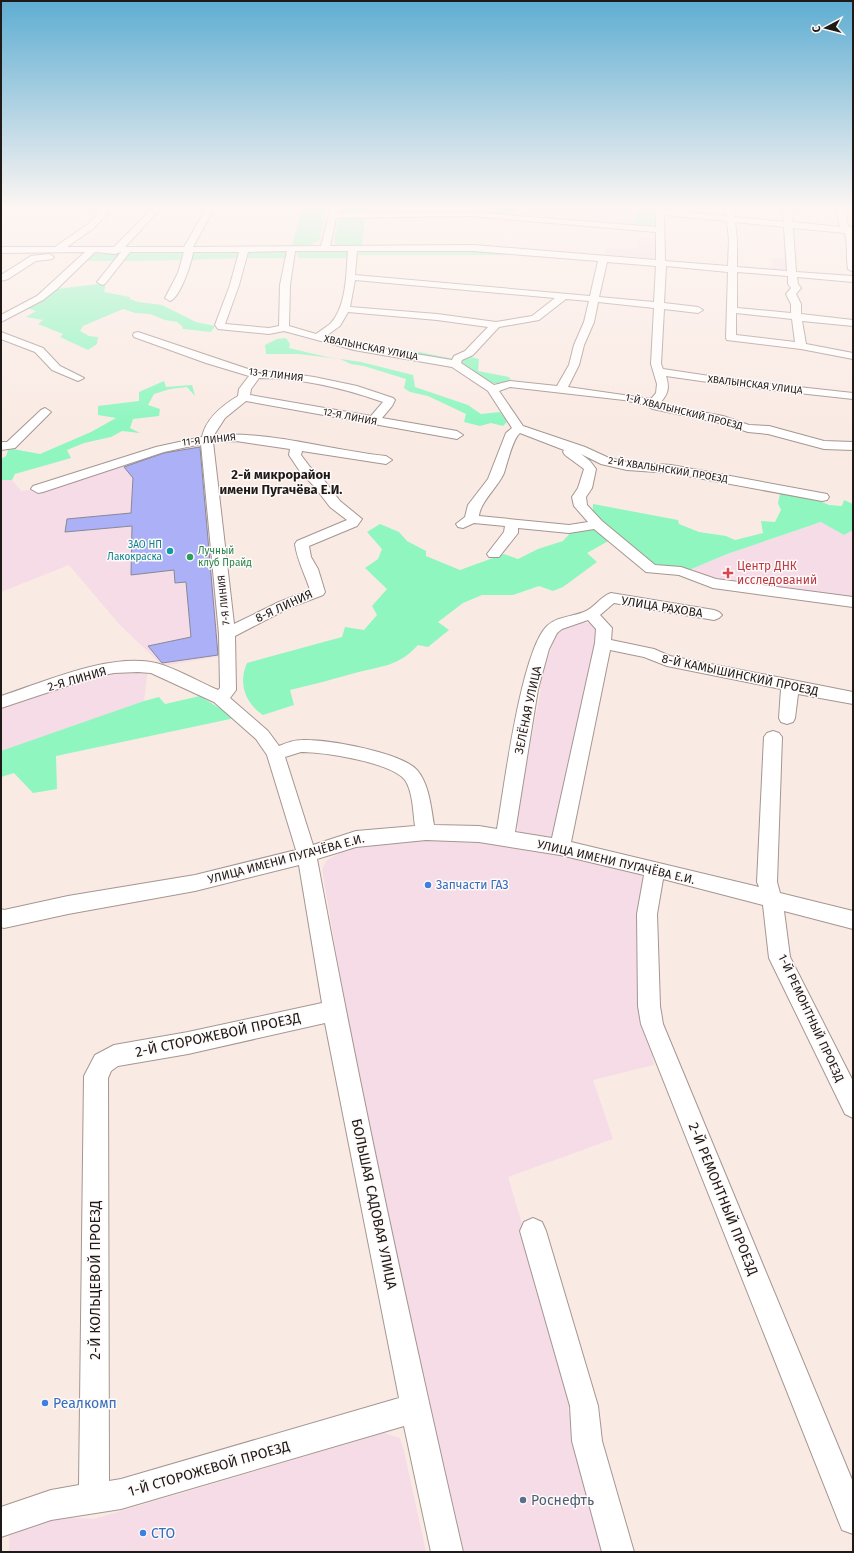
<svg xmlns="http://www.w3.org/2000/svg" width="854" height="1553" font-family="'Fira Sans',sans-serif">
	<rect width="100%" height="100%" fill="#faeae4"/>
	<g fill="#f5dce6">
		<polygon points="473,207 639,207 633,226 474,213"/>
		<polygon points="639,238 657,239 656,259 604,257 606,248 637,250"/>
		<polygon points="772,258 788,259 788,270 786,271 772,271"/>
		<polygon points="192,443 202,444 223,654 221,656 163,666 120,625 69,565 1,592 1,480 12,480 21,491 36,489"/>
		<polygon points="822,522 844,535 853,530 853,597 713,580 689,570 727,554"/>
		<polygon points="578,621 596,625 600,629 554,838 519,834 516,819 541,689 535,687 539,670 544,670 557,631"/>
		<polygon points="148,670 144,701 1,752 1,706 93,676 112,672"/>
		<polygon points="444,838 478,839 558,853 637,870 642,877 640,913 647,1025 654,1065 593,1080 613,1139 508,1177 573,1394 568,1409 609,1552 464,1552 438,1447 346,1010 322,869 327,860 343,851 358,846 392,842"/>
		<polygon points="384,1433 400,1438 404,1451 426,1552 9,1552 10,1532 61,1517 94,1519"/>
	</g>
	<g fill="#8ff6c0">
		<polygon points="303,207 327,207 319,240 311,245 291,248"/>
		<polygon points="342,207 366,207 365,214 340,214"/>
		<polygon points="500,207 516,207 514,210 516,213 513,216 495,215 496,210"/>
		<polygon points="639,207 655,207 655,223 649,227 633,226"/>
		<polygon points="563,208 590,210 594,212 592,214 552,211"/>
		<polygon points="365,216 362,247 335,246 334,239 339,218"/>
		<polygon points="473,249 517,253 517,255 358,255 361,251"/>
		<polygon points="238,251 241,252 242,258 189,260 192,253 194,252"/>
		<polygon points="295,251 346,251 349,252 350,258 299,258"/>
		<polygon points="120,252 122,254 114,261 83,261 95,254"/>
		<polygon points="184,252 183,260 122,261 129,253"/>
		<polygon points="249,252 286,252 289,258 245,258"/>
		<polygon points="106,283 104,292 130,297 130,299 138,302 162,305 196,322 215,326 211,332 183,329 182,326 177,322 165,320 150,314 135,313 123,309 83,326 80,331 89,336 98,337 97,344 88,350 60,337 63,334 38,324 43,320 26,317 36,311 26,308 57,289"/>
		<polygon points="286,338 290,344 289,348 327,357 361,362 413,375 415,387 468,405 481,414 500,412 507,422 503,426 491,423 480,426 464,422 466,414 428,396 410,392 404,388 406,379 364,366 351,364 340,359 298,354 266,354 265,345 277,339"/>
		<polygon points="359,344 415,351 453,359 451,361 358,345"/>
		<path d="M467,356L479,359L478,371L509,377L512,382C486,387 482,379 462,365L460,361Z"/>
		<polygon points="164,381 166,387 192,385 195,396 187,387 170,389 154,394 148,405 160,409 159,416 133,419 130,428 140,433 122,431 111,437 84,443 67,450 71,458 15,474 12,480 1,480 1,459 6,456 8,450 13,449 40,454 91,432 116,418 98,415 98,406 139,401 139,392"/>
		<path d="M778,492L806,495L829,505L842,506L844,500L853,504V530L844,535L821,522L727,554L689,570L664,566L647,569L610,540L587,553L597,562L563,587L553,591L539,586L513,595H482L463,603L438,622L449,630L428,647L418,645C398,667 381,666 355,673C333,679 312,685 290,690L294,705L263,715C245,703 238,683 247,663L342,637L345,627L364,630L377,615L372,606L387,589L365,568L378,559L382,549L367,532L380,524L399,532L407,541L426,551V556L460,570L504,554L518,559L538,549L563,541L573,530L592,529L593,504L678,520L679,524L699,532L726,536L735,540L763,533L761,521L775,522L781,510L778,503L780,494Z"/>
		<polygon points="200,696 235,718 56,756 57,789 33,793 14,773 1,777 1,751 144,701 159,697 165,704"/>
	</g>
	<polygon fill="#abb0f7" stroke="#878996" points="200,447 218,655 162,663 148,646 191,637 186,582 175,583 174,570 131,575 132,526 65,532 67,519 131,513 133,478 124,467 164,453"/>
	<g fill="none" stroke-linecap="round" stroke-linejoin="round">
		<g stroke="#a59691" stroke-width="2">
			<g id="minor">
				<path d="M105,207H113L94,228L67,247H114L154,207H162L125,247H184L207,207H215L193,247L321,246L331,207H339L338,213L469,212L656,227V207H664V210L726,216L725,207H733L734,217L784,222L783,207H791L792,222L840,227L836,207H844L848,226L853,228V272L848,269C846,257 848,244 845,233L793,228L796,272L853,276V282L797,277L798,284L801,288L796,294L801,304V314L853,320V326L802,321L806,344L853,353V359L801,349L727,340L726,338L728,272L666,266L664,303L698,307L703,310L698,313L664,309L661,364L663,369L743,381L853,393V399L743,387L666,376C670,388 668,395 659,404L723,416L749,425L769,426L824,441L853,442V450L824,449L768,434L748,432L720,423L653,409L645,405L624,400L510,387L499,391L523,426L585,447L609,458L627,462L671,465L827,494L829,497L827,500L822,501L671,473L627,470L601,464L581,454L590,461L596,469L592,488L586,497L587,505L602,521L655,565L681,567L716,579L853,597V607L713,588L679,575L646,572L594,529L569,533L518,528V533L499,557H489L487,554L504,532L505,526L474,523L463,528L458,527L456,524L465,517L468,505L488,479L506,433L512,428L488,391L452,367L354,350L284,331L269,334L218,329L215,325L230,285L239,252H193C192,262 180,298 170,301L165,298L178,273L184,252H130L105,284L102,285L97,282L121,252L115,254L95,252L57,289L43,300L1,322V315L37,296L85,252L1,253V247H55L88,224ZM664,215L727,221L729,240L728,266L665,261ZM469,216L656,232V260L473,245L330,246L336,218ZM735,222L784,227L787,271L737,267V240ZM287,251L280,285L279,326L269,328L225,324L239,285L248,252ZM295,251H348C346,273 347,305 331,323C327,327 321,330 316,334L289,326L290,285ZM357,251H473L598,261L590,296L355,275ZM607,262L656,266L654,302L599,297ZM737,272L788,276V284L791,288L786,294L791,304V313L737,308ZM355,280L555,298L532,316L496,322L437,314L350,307ZM566,299L589,301L584,322L574,345L569,365L557,386L510,381L494,385L461,363L462,360L473,355L499,327L539,320ZM598,302L654,308L651,364L657,384L656,393L651,399L568,387L579,365L584,345L594,322ZM348,312L437,320L488,327L465,351L454,356L452,360L355,344L326,336L340,326ZM736,313L792,319L795,342L736,335ZM520,433L564,450L563,452L565,455L584,469L578,488L572,497L574,506L588,522L569,525L479,516C480,502 498,487 504,473C507,464 513,438 520,433Z"/>
				<polygon points="49,254 54,257 52,259 36,261 8,279 1,281 1,275 31,256"/>
				<polygon points="1,332 43,348 60,366 84,378 78,381 52,370 35,352 1,339"/>
				<path d="M138,332L257,372H280L314,377L357,386L393,398L395,400L392,406L382,418L457,431L463,435L457,439L246,401L225,418L214,435C270,431 329,450 386,456L392,460L386,464L302,451L301,455L310,467L324,480L340,501L362,519L357,526L309,546L311,557L318,569L325,592L323,595L289,608L235,636L236,690L230,698L268,731L279,746C286,743 294,740 302,740C326,739 401,752 417,770C429,784 431,807 434,825L479,826L497,829C504,788 521,651 547,626C557,616 574,617 586,611C596,606 601,596 611,593L714,610L719,612L722,615L719,618L714,620L614,603L600,615L612,628L611,640L654,649L670,656L853,692V704L798,694L795,718L793,722L787,724L781,722L779,718L781,689L667,666L644,657L610,650L571,842L759,887L757,882L764,737L767,733L773,731L779,733L782,737L777,882L780,893L853,911V929L784,911L790,957L853,1081V1118L845,1114L769,958L763,905L663,879L657,914L660,1006L663,1024L853,1482V1534L842,1530L641,1024L638,1006L637,914L644,875L560,855L479,842L426,840L356,847L317,859C360,1091 410,1322 463,1552H431L404,1426L121,1509L51,1520L1,1537V1507L51,1490L79,1485L84,1076L95,1055L114,1045L188,1032L322,1003L299,865L195,891L68,914L4,928L1,927V909L4,910L68,896L195,875L296,850L267,755L256,739L214,702L151,673L138,672L114,673L94,677L1,708V696C44,682 111,652 156,663C176,668 199,682 218,690L220,688L219,634L201,444L164,452L43,492L38,493L31,489L33,486L156,447L202,437C206,418 223,405 238,396L239,389L249,376L206,363L134,337L133,335L134,333ZM259,378C302,378 343,388 383,402L371,416L250,395L251,389ZM236,441L290,449L289,455L301,473L314,486L330,507L347,520L297,541L295,544C297,560 305,574 310,590L279,602L234,624L213,442ZM588,620L596,629L595,643L552,838L515,832L538,689L549,649L557,633L562,629ZM301,752C323,752 391,762 405,780C413,792 413,812 415,826L356,831L313,845L285,757ZM325,1023L399,1398L121,1479L109,1481L108,1078L111,1071L118,1066L188,1054Z"/>
				<polygon points="45,408 51,412 15,448 1,450 1,442 7,442 41,410"/>
				<polygon points="533,1218 542,1222 546,1231 598,1406 602,1441 634,1552 602,1552 572,1441 570,1406 520,1231 524,1222"/>
			</g>
		</g>
		<use href="#minor" fill="#fff" fill-rule="evenodd"/>
	</g>
	<linearGradient id="sky" x2="0" y2="1"><stop stop-color="#5eadd2"/><stop offset="0.49" stop-color="#fdf6f3"/><stop offset="1" stop-color="#fdf6f3" stop-opacity="0"/></linearGradient>
	<rect width="854" height="424" fill="url(#sky)"/>
	<circle fill="#0f9aa8" stroke="#fdfaf9" stroke-width="1.5" cx="170" cy="551" r="4"/>
	<circle fill="#2e9e5b" stroke="#fdfaf9" stroke-width="1.5" cx="190" cy="557" r="4"/>
	<path fill="#e0444e" stroke="#fdfaf9" stroke-width="1.5" d="M726 567h4v4h4v4h-4v4h-4v-4h-4v-4h4z"/>
	<g fill="#3f7fe0" stroke="#fdfaf9" stroke-width="1.5">
		<circle cx="428" cy="885" r="4"/>
		<circle cx="45" cy="1403" r="4"/>
		<circle cx="143" cy="1533" r="4"/>
	</g>
	<circle fill="#5c6f8a" stroke="#fdfaf9" stroke-width="1.5" cx="523" cy="1500" r="4"/>
	<g text-anchor="middle" dominant-baseline="central" stroke-width="3" stroke-linejoin="round" paint-order="stroke">
		<g font-size="10" fill="#1f1917" stroke="#fdfaf9">
			<text transform="translate(371 348) rotate(11)">ХВАЛЫНСКАЯ УЛИЦА</text>
			<text transform="translate(276 375) rotate(7)">13-Я ЛИНИЯ</text>
			<text transform="translate(755 385) rotate(7)">ХВАЛЫНСКАЯ УЛИЦА</text>
			<text transform="translate(684 412) rotate(14)">1-Й ХВАЛЫНСКИЙ ПРОЕЗД</text>
			<text transform="translate(350 417) rotate(11)">12-Я ЛИНИЯ</text>
			<text transform="translate(209 440) rotate(-6)">11-Я ЛИНИЯ</text>
			<text transform="translate(668 470) rotate(9)">2-Й ХВАЛЫНСКИЙ ПРОЕЗД</text>
			<text transform="translate(224 600) rotate(-96)">7-Я ЛИНИЯ</text>
		</g>
		<g font-size="10" fill="#0d838f" stroke="#fdfaf9" text-anchor="end">
			<text x="162" y="545">ЗАО НП<tspan x="162" dy="12">Лакокраска</tspan></text>
		</g>
		<g font-size="10" fill="#27864d" stroke="#fdfaf9" text-anchor="start">
			<text x="198" y="551">Лучный<tspan x="198" dy="12">клуб Прайд</tspan></text>
		</g>
		<g font-size="12" fill="#be3a42" stroke="#fdfaf9" text-anchor="start">
			<text x="737" y="566">Центр ДНК<tspan x="737" dy="14">исследований</tspan></text>
		</g>
		<g font-size="12" fill="#1f1917" stroke="#fdfaf9">
			<text transform="translate(284 606) rotate(-25)">8-Я ЛИНИЯ</text>
			<text transform="translate(662 607) rotate(9)">УЛИЦА РАХОВА</text>
			<text transform="translate(740 675) rotate(12)">8-Й КАМЫШИНСКИЙ ПРОЕЗД</text>
			<text transform="translate(77 679) rotate(-16)">2-Я ЛИНИЯ</text>
			<text transform="translate(528 710) rotate(-78)">ЗЕЛЁНАЯ УЛИЦА</text>
			<text transform="translate(286 859) rotate(-15)">УЛИЦА ИМЕНИ ПУГАЧЁВА Е.И.</text>
			<text transform="translate(616 862) rotate(13)">УЛИЦА ИМЕНИ ПУГАЧЁВА Е.И.</text>
			<text transform="translate(811 1018) rotate(65)">1-Й РЕМОНТНЫЙ ПРОЕЗД</text>
		</g>
		<g font-size="12" fill="#366cbe" stroke="#fdfaf9" text-anchor="start">
			<text x="436" y="885">Запчасти ГАЗ</text>
		</g>
		<g font-size="13" font-weight="bold" fill="#1f1917" stroke="#fdfaf9">
			<text x="281" y="474">2-й микрорайон<tspan x="281" dy="15">имени Пугачёва Е.И.</tspan></text>
		</g>
		<g font-size="14" fill="#1f1917" stroke="#fdfaf9">
			<text transform="translate(218 1035) rotate(-12)">2-Й СТОРОЖЕВОЙ ПРОЕЗД</text>
			<text transform="translate(723 1199) rotate(68)">2-Й РЕМОНТНЫЙ ПРОЕЗД</text>
			<text transform="translate(374 1204) rotate(78)">БОЛЬШАЯ САДОВАЯ УЛИЦА</text>
			<text transform="translate(95 1280) rotate(-90)">2-Й КОЛЬЦЕВОЙ ПРОЕЗД</text>
			<text transform="translate(209 1469) rotate(-16)">1-Й СТОРОЖЕВОЙ ПРОЕЗД</text>
		</g>
		<g font-size="14" fill="#366cbe" stroke="#fdfaf9" text-anchor="start">
			<text x="53" y="1403">Реалкомп</text>
			<text x="151" y="1533">СТО</text>
		</g>
		<g font-size="14" fill="#4e5e75" stroke="#fdfaf9" text-anchor="start">
			<text x="531" y="1500">Роснефть</text>
		</g>
	</g>
	<rect width="854" height="1553" fill="none" stroke="#1f1917" stroke-width="4"/>
	<g transform="translate(826 28) rotate(263)" stroke="#fdfaf9" stroke-width="3" paint-order="stroke">
	<path d="M0-3L7 15L0 10L-7 15Z" fill="#1f1917"/>
	<text y="-6" font-size="11" font-weight="bold" text-anchor="middle" fill="#1f1917">С</text>
	</g>
</svg>
